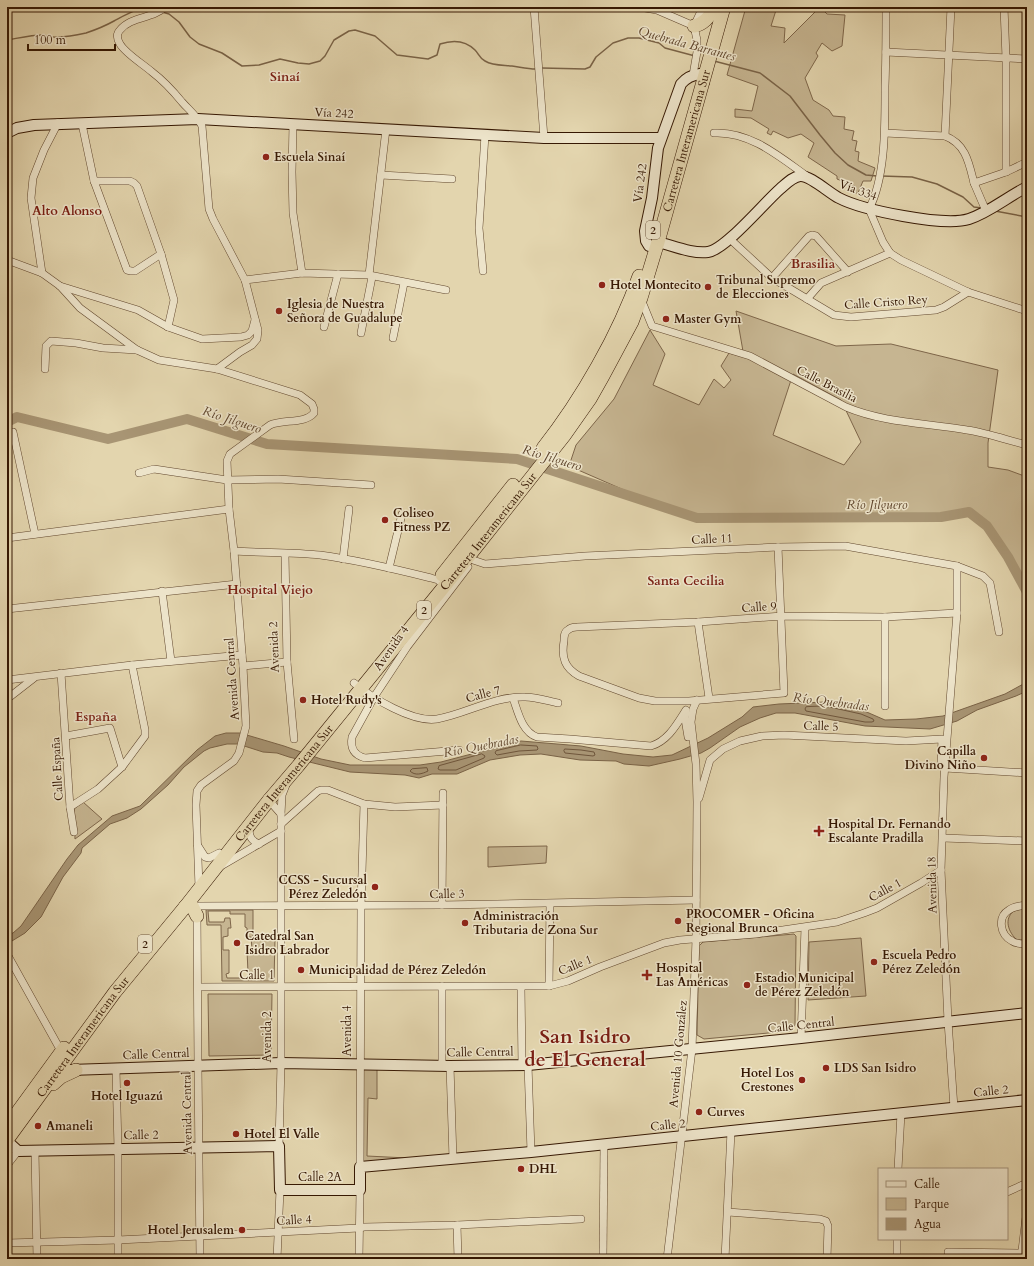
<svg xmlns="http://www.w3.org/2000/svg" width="1034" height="1266" font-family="Cardo,serif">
	<rect width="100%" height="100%" fill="#e3d5ae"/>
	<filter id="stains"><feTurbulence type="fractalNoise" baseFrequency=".005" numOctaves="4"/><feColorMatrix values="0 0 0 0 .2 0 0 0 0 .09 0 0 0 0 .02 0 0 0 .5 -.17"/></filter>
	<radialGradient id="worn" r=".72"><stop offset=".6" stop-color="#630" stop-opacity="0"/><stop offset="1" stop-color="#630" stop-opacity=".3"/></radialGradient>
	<g fill="#c6b591" stroke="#7e664a" fill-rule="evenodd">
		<polygon points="746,7 777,7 771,26 785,28 784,43 820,7 827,14 845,15 842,46 832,51 822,43 816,53 818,56 805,78 813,100 829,110 833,116 845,117 844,129 854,131 852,140 857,141 855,151 859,152 858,161 875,168 871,181 863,181 858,193 855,193 855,186 837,179 837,176 808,157 814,143 801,134 788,138 773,131 771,135 767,133 769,129 751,118 735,117 735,109 752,111 758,86 727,75"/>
		<path d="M736,311L836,346L891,344L998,370L988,443V467L1008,470L1027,477V590L988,528L969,512L941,517L697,518L663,507L569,466L576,445L614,399L650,330L665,354L653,385L699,405L714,379L724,388L731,380L721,366L729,353L744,357ZM793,374L841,400L861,442L844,465L773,435Z"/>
		<polygon points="83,802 102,819 75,839 74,809"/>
		<polygon points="547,846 546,863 488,867 488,847"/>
		<path d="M1024,909H1027V940H1017C1009,933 1003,919 1014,911C1016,910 1021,909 1024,909Z"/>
		<path d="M206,910H253V938L275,939L274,981H222L221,925H207ZM208,911H230V914H245V927L247,928V937H251L252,949L247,950L248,973H251V978H227L226,974L229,973V950H223V937L228,936V928H231L230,918H225L224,922H209Z"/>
		<polygon points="794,934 796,936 795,1025 790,1031 704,1039 697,1035 699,946 703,942"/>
		<polygon points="861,938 866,996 808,1000 809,942"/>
		<polygon points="208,994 272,994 271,1055 209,1056"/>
		<polygon points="363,1067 377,1068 377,1099 368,1098 367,1156 407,1158 362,1163"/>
	</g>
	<polygon fill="#a89574" stroke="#7a6347" points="1027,682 1027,691 1016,696 977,710 957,721 930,729 865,726 795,713 776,713 760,718 740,727 710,748 701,753 680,759 649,766 624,764 616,761 580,760 541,754 520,755 490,760 457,774 432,774 419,778 405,775 350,772 289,757 277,753 263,752 238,744 227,744 210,748 204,751 184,767 168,785 141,809 127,818 110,824 82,848 81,853 63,877 41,917 25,933 7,944 7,935 13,933 21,926 67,859 78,845 112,816 140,806 197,750 215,736 226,733 240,733 284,746 321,759 350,765 420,765 441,762 521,741 581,746 623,754 653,757 672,755 708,738 742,717 753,707 779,704 825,702 862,710 885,720 916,719 943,716 1005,694"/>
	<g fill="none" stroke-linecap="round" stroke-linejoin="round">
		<g stroke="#6f563c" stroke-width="1">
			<polygon points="825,706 861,714 873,719 874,721 872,722 865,722 806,711 805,709 806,707"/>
			<polygon points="521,745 537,746 538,749 537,750 519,751 497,755 495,753 496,751"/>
			<polygon points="565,749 581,750 594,752 595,755 593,756 565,753 564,751"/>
			<polygon points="482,754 485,756 484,758 456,770 440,770 438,769 439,766"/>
			<path d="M427,768L428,771C422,774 415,776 410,771L412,769Z"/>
		</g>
		<g stroke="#7a6347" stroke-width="1.5">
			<path d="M162,12L169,14L179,22L190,37L199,44L222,53L242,66L259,65L280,59L298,63L309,64L320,61L325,56L334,40L349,31L355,30L375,36L397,55L428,59L437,55L440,44C452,40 465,40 475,50C479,54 479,58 485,61C493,66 503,65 512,66C520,67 527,69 536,69"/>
			<path d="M7,40C19,38 31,35 43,35C48,36 53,38 58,37C67,37 77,35 86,33C95,30 105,26 114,21C127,14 141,5 157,10"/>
			<polyline points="714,61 760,73 790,96 820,135 835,153 848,165 866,175 877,176"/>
			<polyline points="542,68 585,69 590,67 596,57 613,43 628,38 639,38 659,43 665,48 695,56"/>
			<polyline points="881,176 912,177 937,184 963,197 974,207 982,208"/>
			<polyline points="995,211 1027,217"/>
		</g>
		<polyline stroke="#a89574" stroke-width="10" points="7,422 17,417 108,439 187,419 267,444 517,459 697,518 941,517 969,512 987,526 1008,557 1027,592"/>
		<g stroke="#61472e" stroke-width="8">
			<g id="street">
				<path d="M165,7C153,19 131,16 120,30C116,34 117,39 120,44C126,54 143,64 152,72C164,81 173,91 182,102C189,110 197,116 202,126L209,209L213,219L245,280L258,330L257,339L252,345L240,352L217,369"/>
				<polyline points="534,7 544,138"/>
				<polyline points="639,7 657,10 694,26"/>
				<path d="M886,7C886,33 886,60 885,86C885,123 886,177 869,209L883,242L890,253L901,260L968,292L1027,311"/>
				<polyline points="1004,7 1006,58 1006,172"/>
				<polyline points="886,52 1027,59"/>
				<polyline points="693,75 697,52 697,40 694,26 703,7"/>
				<polyline points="82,124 94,181 127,270 131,271 135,271 161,254"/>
				<polyline points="293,124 292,172 293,213 302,273"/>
				<path d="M714,133C750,131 780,157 808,177"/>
				<path d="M885,133L945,136C966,144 969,163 974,183L1006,172L1027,162"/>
				<polyline points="945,136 951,7"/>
				<polyline points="381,175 452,179"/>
				<polyline points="94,181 130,181 134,183 137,186 161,254 174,300 168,327"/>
				<polyline points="974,183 986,211"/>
				<polyline points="730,239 772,278 834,315 851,317 936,310 944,307 968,292"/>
				<path d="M7,260L42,273L60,286L80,308L137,350L159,360L217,369L300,395L312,404L314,409V413C305,424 283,419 270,425L230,454L227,461L229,509L234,551L243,666L246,726L239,753L234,761L201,785L197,791L196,805L199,887"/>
				<polyline points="483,271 479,228 485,135"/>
				<polyline points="42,273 31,198 33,178 44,150 58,123"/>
				<polyline points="369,275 386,129"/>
				<polyline points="772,278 809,236 812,235 816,236 848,272"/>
				<polyline points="245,280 302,273 369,275 446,290"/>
				<polyline points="60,286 138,310 168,327 202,339 241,337 248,335 252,331 255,320"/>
				<path d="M641,299L652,326L750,356L846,407C884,423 927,423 967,430C987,433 1007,440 1027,445"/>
				<polyline points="807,299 821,283 890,253"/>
				<polyline points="324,327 338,274"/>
				<polyline points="361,333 372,277"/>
				<polyline points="393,338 404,283"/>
				<polyline points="45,369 46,346 51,341 76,343 103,348 137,350"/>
				<polyline points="13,432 35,534"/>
				<polyline points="139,473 154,469 227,480 278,479 371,485"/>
				<polyline points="7,538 229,509"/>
				<path d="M778,547L784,693L689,701H655L639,698L579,676C565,668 561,658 564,641C564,637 564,632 568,630C570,628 574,627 577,627L698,622L782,616L885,617L957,613"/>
				<path d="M234,551C263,553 292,552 320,555C358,560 395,569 431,578L438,580L444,585"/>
				<polyline points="285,554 287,662 294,739"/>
				<polyline points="469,556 473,560 485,564 585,556 778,547 845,546 957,566 983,576 990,583 999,632"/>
				<polyline points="343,559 349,509"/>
				<polyline points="389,568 402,514"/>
				<polyline points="162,591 171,661"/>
				<polyline points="7,609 237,584"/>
				<polyline points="885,617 885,706"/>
				<polyline points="698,622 709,698"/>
				<polyline points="243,666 287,662"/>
				<polyline points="61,673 70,807 98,789 122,767 145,736 145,730 132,665"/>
				<polyline points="7,680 132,665 242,655"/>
				<path d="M354,683C372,698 413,723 437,719C466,714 494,696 525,697C536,697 548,701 558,703"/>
				<path d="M513,698C518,712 522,732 537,737L570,739L651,746C668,741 677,724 686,710"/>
				<polyline points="7,699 34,678"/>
				<polyline points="686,711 685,719 688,737"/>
				<polyline points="66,736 110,728 122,767"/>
				<path d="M459,750L365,758C354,755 350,748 352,737L374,697L407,647L468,567"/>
				<polyline points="945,768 1027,773"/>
				<polyline points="267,798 281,814"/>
				<polyline points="699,798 710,760 723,749 740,741 762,736 784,735 906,741 942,739 941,762"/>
				<polyline points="70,807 74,832"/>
				<polyline points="281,824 318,791 321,790 328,790 364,804 395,807 443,805"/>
				<path d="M249,827C249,835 250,840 259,844"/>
				<polyline points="943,838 1027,841"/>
				<polyline points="198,846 205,857 209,858 219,853"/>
				<polyline points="221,866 281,831"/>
				<polyline points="442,905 443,793"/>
				<path d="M1027,905C1021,906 1014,906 1009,910C997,917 1000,935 1012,941C1016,944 1022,944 1027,944"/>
				<polyline points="198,906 442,905 696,900"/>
				<polyline points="197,913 198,1066 200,1259"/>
				<polyline points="7,954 61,1051"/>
				<polyline points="549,986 550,904"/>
				<polyline points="198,987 549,986 568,981 600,967 664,943 680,940 756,934 837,922 864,913 877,908 921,883 941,870"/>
				<polyline points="521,987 522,1065"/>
				<polyline points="801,1038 805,928"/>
				<polyline points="528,1065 531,1152"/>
				<polyline points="442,1066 442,986"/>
				<polyline points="450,1066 453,1159"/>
				<polyline points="116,1069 118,1149 118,1259"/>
				<polyline points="954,1108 948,1021 941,870 944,777 957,613 957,566"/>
				<polyline points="279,1146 281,1063 281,814 282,795 286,785"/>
				<polyline points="35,1151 37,1259"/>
				<polyline points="7,1165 18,1151"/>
				<polyline points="360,1167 361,906 364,804"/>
				<polyline points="898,1169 901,1113"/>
				<polyline points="1007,1192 1027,1183"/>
				<polyline points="728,1212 820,1219 826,1221 828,1226 827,1259"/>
				<polyline points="457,1225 458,1259"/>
				<polyline points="7,1243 118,1240 359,1228 364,1227 457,1225 581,1219"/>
				<polyline points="948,1252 1022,1253"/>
				<polyline points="277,1259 280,1190"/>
				<polyline points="359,1259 360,1190"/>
				<polyline points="603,1259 604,1145"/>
				<polyline points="667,1259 692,1049 696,939 697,802 696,764 691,722 693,709 697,700"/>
				<polyline points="725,1259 731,1131"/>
				<polyline points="897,1259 897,1239"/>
				<polyline points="1021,1259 1027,1209"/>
			</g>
		</g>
		<g stroke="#361803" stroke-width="12">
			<g id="secondary">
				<polyline points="7,133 17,128 34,125 198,119 544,138 661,138"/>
				<path d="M658,242C674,246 692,254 708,252C725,250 765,202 780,189C786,184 792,177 800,176C810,175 829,193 839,198C862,210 944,227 969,219C990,212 1007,197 1027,187"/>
				<path d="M649,246L646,241L645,231L652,198L658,148L681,84C686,78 691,75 700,74L702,76L704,82"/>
				<polyline points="70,1070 281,1063 450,1066 528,1065 801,1038 1027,1013"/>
				<polyline points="7,1141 18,1151 279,1146 280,1190 360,1190 360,1167 531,1152 1027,1100"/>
			</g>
		</g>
		<g stroke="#361803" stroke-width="14">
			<g id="highway">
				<path d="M694,26C705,24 710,15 716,7"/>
				<path d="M543,448C581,400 619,334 639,276"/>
				<polyline points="442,575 513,485"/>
				<polyline points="185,907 192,906 197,916"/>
				<polyline points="53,1084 61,1077 76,1070"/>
				<polyline points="13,1118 64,1048"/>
				<path id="s1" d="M7,1140L115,992L185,907L269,800L298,766L469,556L564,436L590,399L603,376L632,322L641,298L658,242L724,7"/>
			</g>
		</g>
		<use href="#street" stroke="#ede4ca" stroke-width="7"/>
		<use href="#secondary" stroke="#ede4ca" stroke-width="10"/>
		<use href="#highway" stroke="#e3d5ae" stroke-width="13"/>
	</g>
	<g fill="#8f2418" stroke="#ede4ca" stroke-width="1.5">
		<circle cx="266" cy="157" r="4"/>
		<circle cx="602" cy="285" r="4"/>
		<circle cx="708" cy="287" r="4"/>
		<circle cx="279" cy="311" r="4"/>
		<circle cx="666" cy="319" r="4"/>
		<circle cx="385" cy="520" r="4"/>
		<circle cx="303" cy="700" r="4"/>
		<circle cx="984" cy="758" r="4"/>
		<path d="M817 825h4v4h4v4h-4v4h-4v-4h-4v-4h4z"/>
		<circle cx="375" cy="887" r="4"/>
		<circle cx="678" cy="921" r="4"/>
		<circle cx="465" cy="923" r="4"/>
		<circle cx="237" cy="943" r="4"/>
		<circle cx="874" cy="962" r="4"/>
		<circle cx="301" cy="970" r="4"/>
		<path d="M645 969h4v4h4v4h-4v4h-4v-4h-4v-4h4z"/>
		<circle cx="747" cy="985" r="4"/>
		<circle cx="826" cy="1068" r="4"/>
		<circle cx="802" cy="1080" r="4"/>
		<circle cx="127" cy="1083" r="4"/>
		<circle cx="699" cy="1112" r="4"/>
		<circle cx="38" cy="1126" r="4"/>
		<circle cx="236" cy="1134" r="4"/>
		<circle cx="521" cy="1169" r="4"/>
		<circle cx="242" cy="1230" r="4"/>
	</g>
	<g text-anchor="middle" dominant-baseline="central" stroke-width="3" stroke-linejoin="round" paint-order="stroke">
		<g fill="#ede4ca" stroke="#6d553f" stroke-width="1">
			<rect x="646" y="221" width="14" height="18" rx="3"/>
			<rect x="417" y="601" width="14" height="18" rx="3"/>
			<rect x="138" y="935" width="14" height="18" rx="3"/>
		</g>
		<g font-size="11" font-weight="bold" fill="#361803">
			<text x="653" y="230">2</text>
			<text x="424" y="610">2</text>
			<text x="145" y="944">2</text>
		</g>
		<g font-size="12" fill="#361803" stroke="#ede4ca">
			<text transform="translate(334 113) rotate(3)">Vía 242</text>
			<text stroke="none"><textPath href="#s1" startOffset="1220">Carretera Interamericana Sur</textPath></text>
			<text transform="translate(640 183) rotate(-82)">Vía 242</text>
			<text transform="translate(858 190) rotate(20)">Vía 334</text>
			<text transform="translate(886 302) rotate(-4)">Calle Cristo Rey</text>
			<text transform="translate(827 384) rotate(27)">Calle Brasilia</text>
			<text stroke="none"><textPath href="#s1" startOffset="776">Carretera Interamericana Sur</textPath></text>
			<text transform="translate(712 539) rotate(-3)">Calle 11</text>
			<text transform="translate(759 607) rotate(-4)">Calle 9</text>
			<text transform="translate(274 647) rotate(-92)">Avenida 2</text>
			<text transform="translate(391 648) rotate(-55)">Avenida 4</text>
			<text transform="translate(232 679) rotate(-94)">Avenida Central</text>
			<text transform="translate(483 694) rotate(-15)">Calle 7</text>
			<text transform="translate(821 726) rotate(2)">Calle 5</text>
			<text transform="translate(57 769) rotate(-93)">Calle España</text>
			<text stroke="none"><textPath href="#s1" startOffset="452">Carretera Interamericana Sur</textPath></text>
			<text transform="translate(932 885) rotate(-91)">Avenida 18</text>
			<text transform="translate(885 890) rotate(-29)">Calle 1</text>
			<text transform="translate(447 894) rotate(-1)">Calle 3</text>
			<text transform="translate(575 965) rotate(-22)">Calle 1</text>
			<text x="257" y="975">Calle 1</text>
			<text transform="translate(801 1025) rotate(-6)">Calle Central</text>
			<text transform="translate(347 1031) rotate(-90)">Avenida 4</text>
			<text transform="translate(267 1037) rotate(-90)">Avenida 2</text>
			<text stroke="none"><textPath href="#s1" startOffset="128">Carretera Interamericana Sur</textPath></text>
			<text transform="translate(480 1052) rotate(-1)">Calle Central</text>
			<text transform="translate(156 1054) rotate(-2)">Calle Central</text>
			<text transform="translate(678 1054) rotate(-85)">Avenida 10 González</text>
			<text transform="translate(991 1091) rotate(-6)">Calle 2</text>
			<text transform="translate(187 1113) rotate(-91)">Avenida Central</text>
			<text transform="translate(668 1125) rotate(-6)">Calle 2</text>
			<text transform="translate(141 1135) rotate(-1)">Calle 2</text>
			<text x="320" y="1177">Calle 2A</text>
			<text transform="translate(294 1220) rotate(-3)">Calle 4</text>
		</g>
		<g font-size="12" font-weight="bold" fill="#361803" stroke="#ede4ca" text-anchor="start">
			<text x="274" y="157">Escuela Sinaí</text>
			<text x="716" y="280">Tribunal Supremo<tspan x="716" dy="14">de Elecciones</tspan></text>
			<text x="610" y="285">Hotel Montecito</text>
			<text x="287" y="304">Iglesia de Nuestra<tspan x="287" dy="14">Señora de Guadalupe</tspan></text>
			<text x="674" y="319">Master Gym</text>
			<text x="393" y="513">Coliseo<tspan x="393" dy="14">Fitness PZ</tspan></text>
			<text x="311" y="700">Hotel Rudy's</text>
			<text x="976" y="751" text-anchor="end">Capilla<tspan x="976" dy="14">Divino Niño</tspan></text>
			<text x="828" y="824">Hospital Dr. Fernando<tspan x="828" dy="14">Escalante Pradilla</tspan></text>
			<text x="367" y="880" text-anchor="end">CCSS - Sucursal<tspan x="367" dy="14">Pérez Zeledón</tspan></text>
			<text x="686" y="914">PROCOMER - Oficina<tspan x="686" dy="14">Regional Brunca</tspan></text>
			<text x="473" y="916">Administración<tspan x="473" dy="14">Tributaria de Zona Sur</tspan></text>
			<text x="245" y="936">Catedral San<tspan x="245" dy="14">Isidro Labrador</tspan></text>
			<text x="882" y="955">Escuela Pedro<tspan x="882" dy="14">Pérez Zeledón</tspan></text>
			<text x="656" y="968">Hospital<tspan x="656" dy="14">Las Américas</tspan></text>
			<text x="309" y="970">Municipalidad de Pérez Zeledón</text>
			<text x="755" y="978">Estadio Municipal<tspan x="755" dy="14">de Pérez Zeledón</tspan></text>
			<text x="834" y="1068">LDS San Isidro</text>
			<text x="794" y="1073" text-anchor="end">Hotel Los<tspan x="794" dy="14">Crestones</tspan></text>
			<text x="127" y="1096" text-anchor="middle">Hotel Iguazú</text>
			<text x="707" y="1112">Curves</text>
			<text x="46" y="1126">Amaneli</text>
			<text x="244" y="1134">Hotel El Valle</text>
			<text x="529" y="1169">DHL</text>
			<text x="234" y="1230" text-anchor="end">Hotel Jerusalem</text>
		</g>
		<g font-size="13" font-style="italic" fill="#5e442b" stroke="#ede4ca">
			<text transform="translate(687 44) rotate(15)">Quebrada Barrantes</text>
			<text transform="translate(232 420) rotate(18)">Río Jilguero</text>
			<text transform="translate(552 458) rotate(17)">Río Jilguero</text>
			<text x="877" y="505">Río Jilguero</text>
			<text transform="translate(831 702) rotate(7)">Río Quebradas</text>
			<text transform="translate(481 746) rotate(-11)">Río Quebradas</text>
		</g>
		<g font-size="13" font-weight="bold" fill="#7a1f14" stroke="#ede4ca">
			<text x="285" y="77">Sinaí</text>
			<text x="67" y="211">Alto Alonso</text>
			<text x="813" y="264">Brasilia</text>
			<text x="686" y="581">Santa Cecilia</text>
			<text x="270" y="590">Hospital Viejo</text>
			<text x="96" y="717">España</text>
		</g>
		<g font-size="20" font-weight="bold" fill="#7a1f14" stroke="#ede4ca">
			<text x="585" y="1036">San Isidro<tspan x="585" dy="23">de El General</tspan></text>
		</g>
	</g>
	<rect width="1034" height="1266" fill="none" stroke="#e3d5ae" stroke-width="24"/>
	<rect x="8" y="8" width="1018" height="1250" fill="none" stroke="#361803" stroke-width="2"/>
	<rect x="12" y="12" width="1010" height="1242" fill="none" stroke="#361803"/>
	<rect x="878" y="1168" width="130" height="72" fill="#ede4ca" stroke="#a4927a"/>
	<rect x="886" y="1181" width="20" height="6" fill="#ede4ca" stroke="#a4927a"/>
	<text x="914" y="1188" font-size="12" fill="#361803">Calle</text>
	<rect x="886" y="1198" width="20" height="12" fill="#c6b591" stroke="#a4927a"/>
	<text x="914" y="1208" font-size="12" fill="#361803">Parque</text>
	<rect x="886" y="1218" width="20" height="12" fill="#a89574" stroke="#a4927a"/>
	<text x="914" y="1228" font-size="12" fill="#361803">Agua</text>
	<path d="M28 44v6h87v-6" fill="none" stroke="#361803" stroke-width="2"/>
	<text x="34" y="44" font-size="12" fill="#361803" stroke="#ede4ca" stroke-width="3" paint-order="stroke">100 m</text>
	<rect width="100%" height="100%" filter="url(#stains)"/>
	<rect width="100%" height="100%" fill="url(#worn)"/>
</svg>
